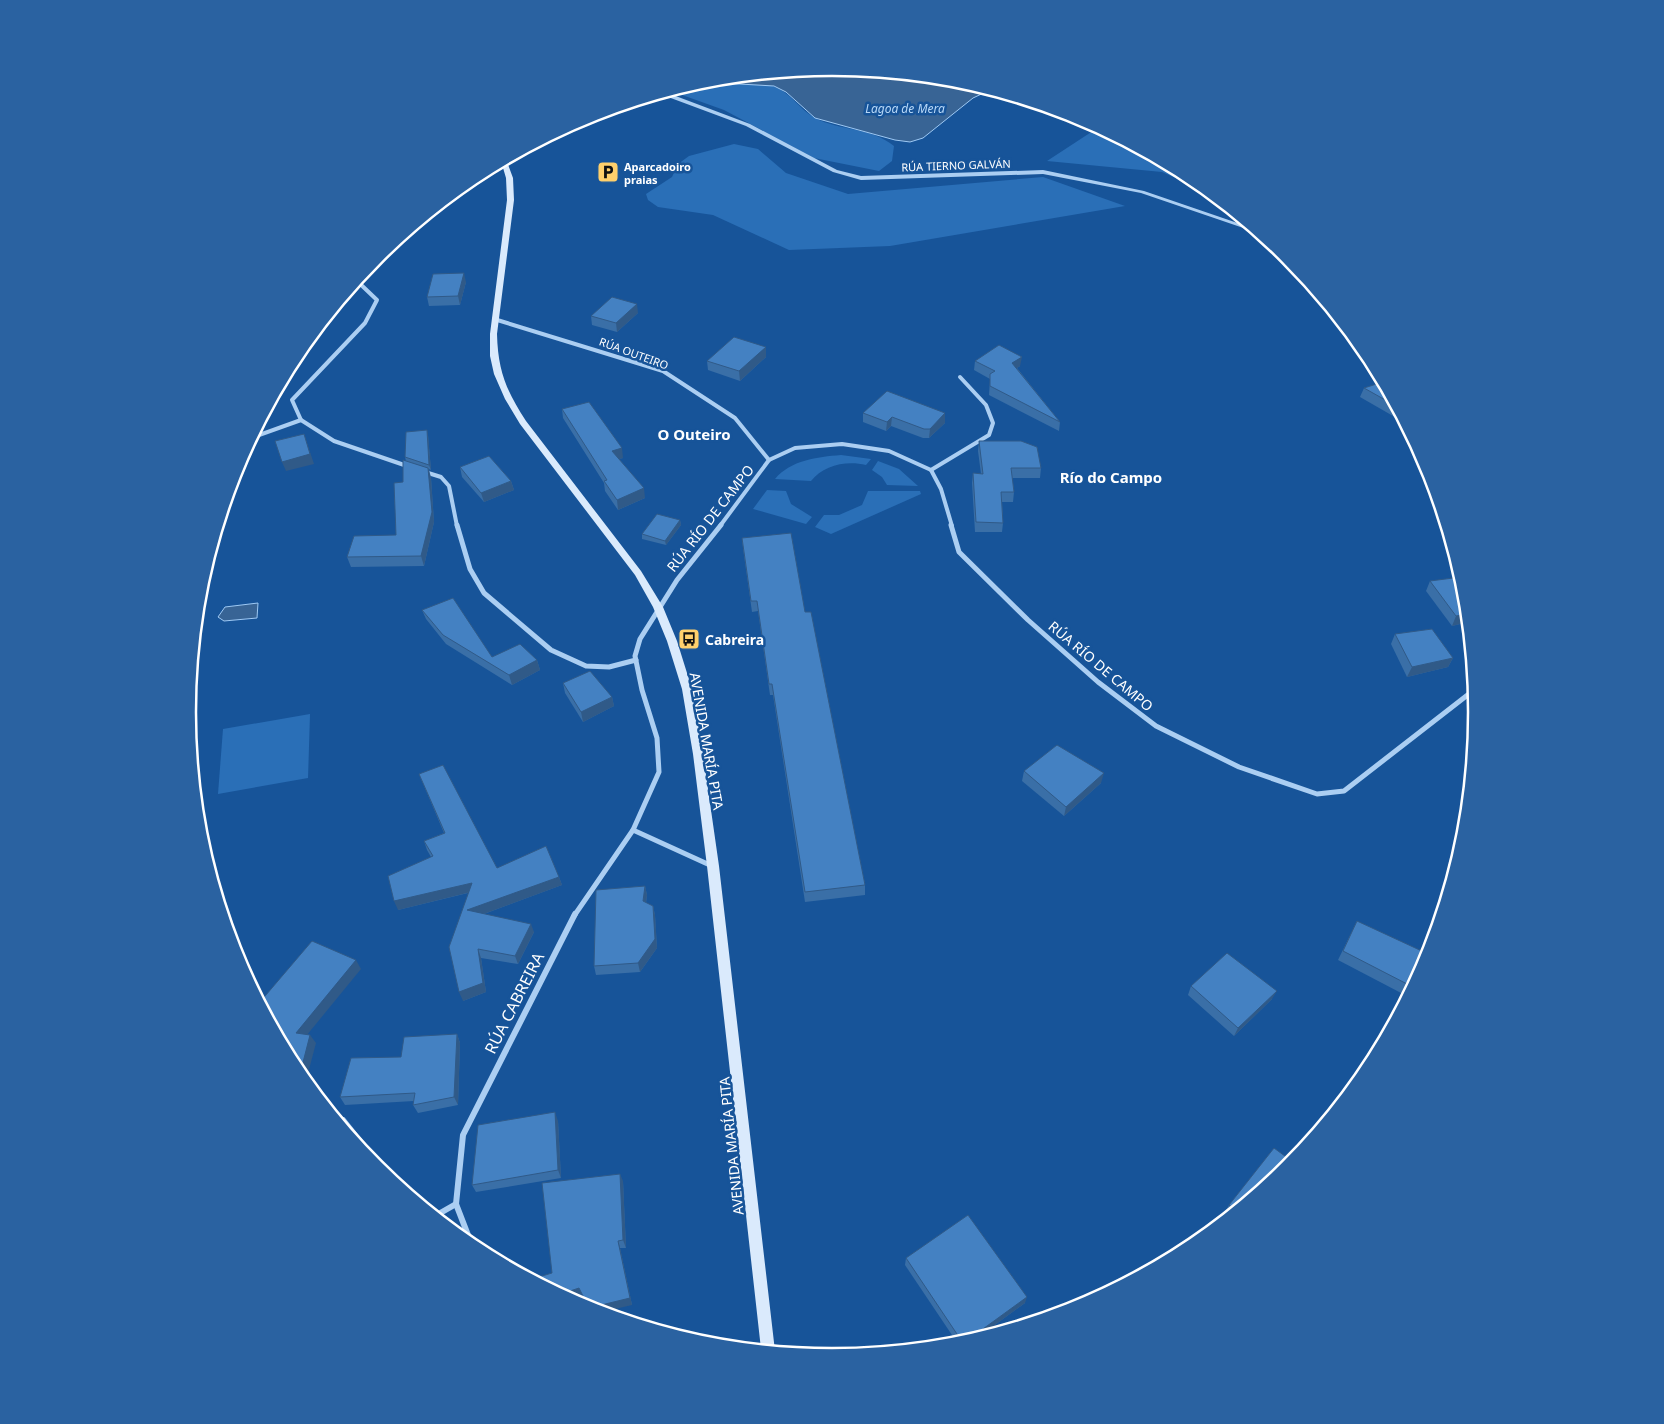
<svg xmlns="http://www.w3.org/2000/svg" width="1664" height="1424" font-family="'Noto Sans',sans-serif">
	<rect width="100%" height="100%" fill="#175499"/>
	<g fill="#2a6fb7">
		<path d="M714,79C733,87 756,79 775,87C791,93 800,110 815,118C840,131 871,127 894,146L892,161L879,171L814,158L724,110L671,91Z"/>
		<polygon points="1099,127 1190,176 1212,194 1162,172 1047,161"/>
		<polygon points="734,144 758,149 786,173 848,194 1043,177 1125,206 890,246 789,250 713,215 658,207 648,200 646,194 672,177 678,164 689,156"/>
		<path d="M841,455L871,459L866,465C847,460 823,465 811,481L775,479C791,460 817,457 841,455Z"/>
		<polygon points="878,461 899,469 918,486 887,485 882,477 872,470"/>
		<polygon points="767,490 786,491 791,504 812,517 806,524 753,509"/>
		<polygon points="868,491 920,491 921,494 831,534 815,527 824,515 839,515 862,505"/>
		<polygon points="310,714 308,778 218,794 223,729"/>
	</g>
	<g fill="#386495" stroke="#9ec9f4">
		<polygon points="832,68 958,80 990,90 973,98 923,138 910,142 895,140 815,118 786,92 774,86 722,83 714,79"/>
		<polygon points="258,603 257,618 224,621 218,617 225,607"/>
	</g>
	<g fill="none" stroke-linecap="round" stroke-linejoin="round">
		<g stroke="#abcef2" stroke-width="4">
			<polyline points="356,280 377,300 365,323 292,400 301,420 334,441 410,467"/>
			<polyline points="494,319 663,371 735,418 769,460"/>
			<polyline points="251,438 301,420"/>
			<polyline points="931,470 989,435 993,423 986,405 960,377"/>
			<polyline points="425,472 441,477 449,486 457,526"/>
			<polyline points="720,526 769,460 795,448 842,444 889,451 931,470 941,489 952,526"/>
		</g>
		<g stroke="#abcef2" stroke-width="5">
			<polyline points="457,525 470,569 484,593 551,650 586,666 609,667 636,660"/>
			<polyline points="951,525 959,552 1028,620 1098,682 1156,726 1239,767 1317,794 1344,791 1474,690"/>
			<polyline points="633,830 712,866"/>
			<polyline points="574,916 633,830 659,772 657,738 642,690 635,656 640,639 677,580 721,525"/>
		</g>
		<g stroke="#abcef2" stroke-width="6">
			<polyline points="336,1119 343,1120 390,1179"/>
			<polyline points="435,1216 456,1204"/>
			<polyline points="473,1248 456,1204 463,1135 575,914"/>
		</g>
		<polygon fill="#abcef2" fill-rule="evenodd" points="665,92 750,124 837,170 861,176 1043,170 1144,191 1255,229 1261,234 1141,193 1043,174 861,180 833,172 746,126 660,94"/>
		<path fill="#daeafc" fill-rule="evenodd" d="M506,159L513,178L514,200L497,334C498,371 506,390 526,421L641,571L663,607L677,641L692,689L703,754L719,866L775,1351L761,1349L707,866L693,754L682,689L667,641L653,607L635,575L520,424L505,399L494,374L490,356V334L507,200L506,178L501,161Z"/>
	</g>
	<g fill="#3a6fa7">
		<polygon points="485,170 486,178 472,178 474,176"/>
		<polygon points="466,282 460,305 429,306 427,297"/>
		<polygon points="638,313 617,332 592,325 591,316"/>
		<polygon points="766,357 740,381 708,370 707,361"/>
		<polygon points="975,361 1020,366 1017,368 1060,422 1059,431 989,395 990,379 974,370"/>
		<polygon points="1383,382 1403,419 1400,420 1360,397 1364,388"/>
		<polygon points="562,409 623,458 619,459 645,498 618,510 605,491 604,483 563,418"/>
		<polygon points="863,413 945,423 929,438 923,438 891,426 886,431 863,422"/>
		<polygon points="428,435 431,470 429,469 431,478 434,522 424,566 351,567 347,557 396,535 406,461 405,457"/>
		<polygon points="979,441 1041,468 1040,478 1012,478 1014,492 1013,502 1002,502 1003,523 1002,532 975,532 972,483 973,473 981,474 978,451"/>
		<polygon points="460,467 511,481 514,490 484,502 462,477"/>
		<polygon points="680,520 681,525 666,545 642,539 642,534"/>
		<polygon points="742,538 805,612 865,885 865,895 805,902 773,695 770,695 758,611 752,612 743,548"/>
		<polygon points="1430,581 1464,587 1468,622 1452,626 1426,591"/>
		<polygon points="422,610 492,657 537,660 540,670 512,685 446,644 426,619"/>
		<polygon points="1395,634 1453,658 1448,667 1407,677 1391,644"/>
		<polygon points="563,683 612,697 614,706 583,722 565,693"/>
		<polygon points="1024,771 1101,783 1064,816 1022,781"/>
		<polygon points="419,774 497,868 559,877 562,885 484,914 534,932 518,964 481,958 486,992 463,1001 468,893 398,910 431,857 427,850 424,841 444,833"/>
		<polygon points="645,886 647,895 646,903 653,906 655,915 657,948 640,972 596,975 594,966"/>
		<polygon points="1357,921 1409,985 1403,994 1338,960"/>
		<polygon points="1191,986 1272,999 1234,1036 1188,995"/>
		<polygon points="457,1034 460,1043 458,1105 418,1113 413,1105 414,1101 345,1105 340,1097 401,1057"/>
		<polygon points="558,1121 561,1178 476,1192 472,1185"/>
		<polygon points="1288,1168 1229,1216 1225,1212 1229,1205"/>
		<polygon points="623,1181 626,1248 620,1248 632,1305 582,1294 569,1299 532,1279 552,1273"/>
		<polygon points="906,1258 1025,1303 977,1338 958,1344 905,1265"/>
	</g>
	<g fill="#305a88">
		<polygon points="464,273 466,282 460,305 458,296"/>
		<polygon points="637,304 638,313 617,332 616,323"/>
		<polygon points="766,347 766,357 740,381 739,371"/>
		<polygon points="1022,357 1020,366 1011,372 1012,363"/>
		<polygon points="945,413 945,423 929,438 930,429"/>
		<polygon points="892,417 891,426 886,431 887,422"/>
		<polygon points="427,430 428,435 431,470 429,465"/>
		<polygon points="304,434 314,464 286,471 282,462"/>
		<polygon points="622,448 623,458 613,461 612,451"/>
		<polygon points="428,468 431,478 434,522 424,566 421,556"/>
		<polygon points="511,481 514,490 484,502 481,493"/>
		<polygon points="644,488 645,498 618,510 617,500"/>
		<polygon points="223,509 227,517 215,537"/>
		<polygon points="680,520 681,525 666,545 665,541"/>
		<polygon points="1467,614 1468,622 1452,626 1456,616"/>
		<polygon points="1453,658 1448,667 1407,677 1412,667"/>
		<polygon points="537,660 540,670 512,685 509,675"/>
		<polygon points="612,697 614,706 583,722 581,712"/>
		<polygon points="1104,773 1101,783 1064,816 1066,807"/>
		<polygon points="559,877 562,885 470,919 467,910"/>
		<polygon points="472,883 475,891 398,910 394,901"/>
		<polygon points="645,886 647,895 645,910 643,901"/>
		<polygon points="653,906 655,915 657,948 640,972 638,963"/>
		<polygon points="531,924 534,932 518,964 515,956"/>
		<polygon points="478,949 481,958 486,992 463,1001 459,992"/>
		<polygon points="356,960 361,969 302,1041 296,1033"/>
		<polygon points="1277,991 1272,999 1234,1036 1238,1028"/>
		<polygon points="457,1034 460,1043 458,1105 454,1097"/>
		<polygon points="310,1035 316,1043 306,1081 300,1074"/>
		<polygon points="555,1112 558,1121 561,1178 558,1170"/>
		<polygon points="620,1174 623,1181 626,1248 623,1240"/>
		<polygon points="618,1241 620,1248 632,1305 602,1312 589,1308"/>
		<polygon points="579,1288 582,1294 569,1299 561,1294"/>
		<polygon points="1027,1297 1025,1303 977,1338 965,1342"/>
	</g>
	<g fill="#4481c2" stroke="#305a88">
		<polygon points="464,273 458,296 427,297 433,274"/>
		<polygon points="612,297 637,304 616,323 591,316"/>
		<polygon points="734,337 766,347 739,371 707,361"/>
		<polygon points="999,345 1022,357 1012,363 1060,422 990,386 990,374 995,371 975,361"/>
		<polygon points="1383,382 1396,406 1364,388"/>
		<polygon points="887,391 945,413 930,429 924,429 892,417 887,422 863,413"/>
		<polygon points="589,402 622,448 612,451 644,488 617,500 604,481 607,480 562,409"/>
		<polygon points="427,430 429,465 405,457 406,432"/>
		<polygon points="304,434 310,454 282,462 275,441"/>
		<polygon points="979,441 1021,441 1037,447 1041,468 1011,468 1014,492 1001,492 1003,523 976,522 973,473 983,474"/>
		<polygon points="489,456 511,481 481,493 460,467"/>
		<polygon points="403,460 428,468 432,512 421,556 347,557 354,536 396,535 394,483 403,482"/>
		<polygon points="657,514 680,520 665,541 642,534"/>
		<polygon points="791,533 805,612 811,612 865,885 805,892 772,684 769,684 757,601 751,601 742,538"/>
		<polygon points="1461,577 1464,587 1467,614 1456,616 1430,581"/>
		<polygon points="453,598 492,657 520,644 537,660 509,675 443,635 422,610"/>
		<polygon points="1432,629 1453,658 1412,667 1395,634"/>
		<polygon points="590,671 612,697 581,712 563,683"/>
		<polygon points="1057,745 1104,773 1066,807 1024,771"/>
		<polygon points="443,765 497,868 546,846 559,877 467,910 531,924 515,956 478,949 483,983 459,992 449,947 472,883 394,901 388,876 433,856 424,841 445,833 419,774"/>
		<polygon points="645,886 643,901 653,906 655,939 638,963 594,966 596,890"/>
		<polygon points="1357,921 1424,952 1409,985 1343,951"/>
		<polygon points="312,941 356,960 296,1033 310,1035 300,1074 296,1070 260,1002"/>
		<polygon points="1227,953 1277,991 1238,1028 1191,986"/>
		<polygon points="457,1034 454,1097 413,1105 415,1093 340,1097 351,1058 401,1057 404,1037"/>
		<polygon points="555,1112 558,1170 472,1185 478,1125"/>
		<polygon points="1274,1148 1293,1162 1288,1168 1236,1210 1229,1205"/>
		<polygon points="620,1174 623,1240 618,1241 630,1298 589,1308 579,1288 561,1294 532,1279 552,1273 542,1183"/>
		<polygon points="968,1215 1027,1297 965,1342 963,1343 906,1258"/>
	</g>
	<defs>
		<g id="parking-square" transform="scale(1.125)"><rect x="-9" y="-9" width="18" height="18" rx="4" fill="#ffd06c" stroke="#175499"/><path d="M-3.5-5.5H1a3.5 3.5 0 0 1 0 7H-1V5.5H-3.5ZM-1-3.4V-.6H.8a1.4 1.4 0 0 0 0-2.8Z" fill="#111"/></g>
		<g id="bus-square" transform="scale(1.125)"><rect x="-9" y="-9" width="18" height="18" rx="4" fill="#ffd06c" stroke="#175499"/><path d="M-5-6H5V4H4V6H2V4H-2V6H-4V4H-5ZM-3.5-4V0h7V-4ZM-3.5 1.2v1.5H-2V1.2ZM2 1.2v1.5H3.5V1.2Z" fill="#111"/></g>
	</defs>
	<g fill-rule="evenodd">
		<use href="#parking-square" x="608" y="172"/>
		<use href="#bus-square" x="689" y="639"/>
	</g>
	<g text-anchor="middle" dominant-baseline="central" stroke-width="5" stroke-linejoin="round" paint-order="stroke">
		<g font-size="11" fill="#fff" stroke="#175499">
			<text transform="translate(956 165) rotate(-2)">RÚA TIERNO GALVÁN</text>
			<text transform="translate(634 353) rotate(20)">RÚA OUTEIRO</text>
		</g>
		<g font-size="11" font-weight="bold" fill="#fff" stroke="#175499" text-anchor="start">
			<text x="624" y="166">Aparcadoiro<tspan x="624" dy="13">praias</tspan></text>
		</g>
		<g font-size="12" font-style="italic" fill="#b8d8f8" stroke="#175499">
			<text x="905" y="108">Lagoa de Mera</text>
		</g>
		<g font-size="14" fill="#fff" stroke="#175499">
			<text transform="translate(710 518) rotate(-52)">RÚA RÍO DE CAMPO</text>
			<text transform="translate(1101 666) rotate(40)">RÚA RÍO DE CAMPO</text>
			<text transform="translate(707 741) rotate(80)">AVENIDA MARÍA PITA</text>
			<text transform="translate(731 1146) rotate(-96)">AVENIDA MARÍA PITA</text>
		</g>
		<g font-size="14" font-weight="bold" fill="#fff" stroke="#175499" text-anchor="start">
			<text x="705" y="639">Cabreira</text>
		</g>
		<g font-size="15" font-weight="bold" fill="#fff" stroke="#175499">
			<text x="694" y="434">O Outeiro</text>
			<text x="1111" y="477">Río do Campo</text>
		</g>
		<g font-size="16" fill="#fff" stroke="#175499">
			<text transform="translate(514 1003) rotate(-63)">RÚA CABREIRA</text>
		</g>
	</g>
	<path d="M0 0H1664V1424H0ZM196 712a636 636 0 1 1 1272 0a636 636 0 1 1-1272 0Z" fill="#2a62a1" fill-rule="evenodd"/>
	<path fill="none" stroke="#fff" stroke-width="2.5" d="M196 712a636 636 0 1 1 1272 0a636 636 0 1 1-1272 0Z"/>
</svg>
